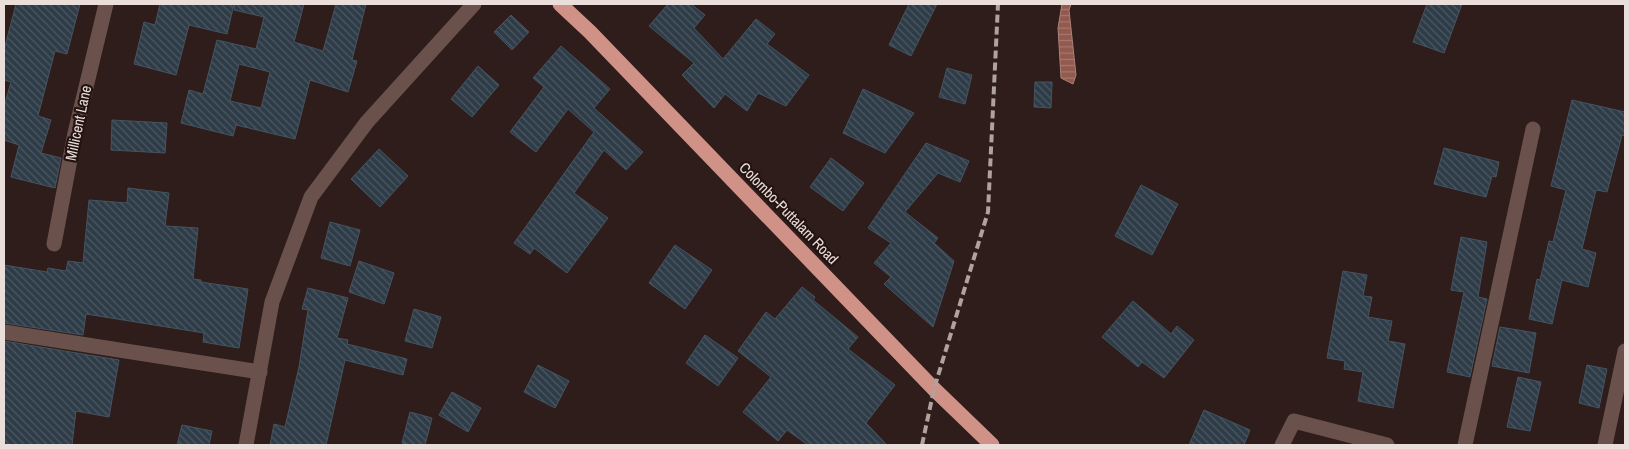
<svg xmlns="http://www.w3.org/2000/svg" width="1629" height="449" font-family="'Archivo Narrow',sans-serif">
	<defs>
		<pattern id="water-rules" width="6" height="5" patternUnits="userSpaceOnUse" patternTransform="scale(1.25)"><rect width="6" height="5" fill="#92594e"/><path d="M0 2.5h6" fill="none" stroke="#a7786f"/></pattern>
		<pattern id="building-back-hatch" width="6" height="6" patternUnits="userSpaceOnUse" patternTransform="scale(1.25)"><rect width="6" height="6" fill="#2e3c48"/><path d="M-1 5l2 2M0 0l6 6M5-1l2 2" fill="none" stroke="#4c5862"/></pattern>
	</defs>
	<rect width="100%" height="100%" fill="#2e1d1a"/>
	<polygon fill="url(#water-rules)" stroke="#ac8178" points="1062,4 1071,4 1069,10 1076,75 1073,84 1061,78 1058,28"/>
	<g fill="url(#building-back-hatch)" stroke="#455461" fill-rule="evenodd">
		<polygon points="16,4 80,4 67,54 55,51 38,116 51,120 41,153 61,158 55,188 11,177 19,145 4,140 4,107 11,82 4,80 4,50"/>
		<polygon points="160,4 234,4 227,34 189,25 176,75 134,64 144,22 155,25"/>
		<path d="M235,4H304L294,42L323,51L336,4H366L352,60L357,61L348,92L310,80L295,139L236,125L233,136L181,123L189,90L203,94L217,40L256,49L264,17L234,10ZM239,64L270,72L261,108L230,101Z"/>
		<polygon points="668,4 691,4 705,15 694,28 723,59 756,19 775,34 767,44 809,75 786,106 758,93 747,111 725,94 714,108 682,75 694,63 649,26"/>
		<polygon points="909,4 937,4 911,56 889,45"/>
		<polygon points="1427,4 1462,4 1444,53 1413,42"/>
		<polygon points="511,15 529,32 512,50 494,32"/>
		<polygon points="561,46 610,89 594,108 643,152 626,170 604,150 574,193 608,218 567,273 534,248 530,254 514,243 594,132 568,109 536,152 510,132 544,87 533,78"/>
		<polygon points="478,66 499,85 472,117 451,99"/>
		<polygon points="947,68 972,75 965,104 939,97"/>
		<polygon points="1035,82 1052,82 1051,108 1034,107"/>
		<polygon points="863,89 914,113 885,153 843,133"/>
		<polygon points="1572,100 1625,112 1625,136 1622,135 1607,192 1596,190 1582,249 1596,253 1588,287 1562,280 1552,324 1529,319 1537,279 1540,280 1549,241 1553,242 1566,190 1551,186"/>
		<polygon points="112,120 167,123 165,153 111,150"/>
		<polygon points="926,143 969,161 960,182 938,173 905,212 938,238 934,243 954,261 933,327 884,284 891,277 874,263 891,243 868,228"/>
		<polygon points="1444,148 1499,162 1496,177 1492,176 1486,197 1434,184"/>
		<polygon points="379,149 408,176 380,207 351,179"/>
		<polygon points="831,158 864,183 843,211 810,187"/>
		<polygon points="1141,185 1178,204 1152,255 1115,236"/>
		<polygon points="128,188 169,193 165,226 198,228 193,279 201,280 201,282 248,289 239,348 203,342 204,333 86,314 83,335 4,323 4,265 47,272 48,268 66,271 68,261 83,263 89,200 127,203"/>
		<polygon points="330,222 360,230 350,266 321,258"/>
		<polygon points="1461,237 1487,242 1478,297 1487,299 1470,377 1447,372 1464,292 1451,290"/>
		<polygon points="675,245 712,270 685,309 649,283"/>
		<polygon points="359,261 394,273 384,304 349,292"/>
		<polygon points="1343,271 1367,275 1363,296 1372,297 1368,317 1392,321 1388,341 1405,344 1393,408 1358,401 1363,372 1344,369 1345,361 1327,358"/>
		<polygon points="802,287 815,297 813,300 858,337 848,349 895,385 866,423 887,445 808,445 787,430 778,441 743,412 771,377 738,351 766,312 775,319"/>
		<polygon points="308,288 348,298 337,338 348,340 347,344 407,359 403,375 345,360 326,445 270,445 274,424 285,427 299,367 308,310 302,309"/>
		<polygon points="1133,301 1171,334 1177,326 1194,340 1164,378 1142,362 1138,367 1102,337"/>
		<polygon points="414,309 441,317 432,348 405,341"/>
		<polygon points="1500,327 1536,333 1529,373 1492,366"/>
		<polygon points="705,335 738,358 718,386 686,363"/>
		<polygon points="4,341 119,360 109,417 76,411 72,445 4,445"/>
		<polygon points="538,365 569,381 555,408 524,392"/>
		<polygon points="1587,365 1607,369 1599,408 1579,403"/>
		<polygon points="1518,377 1541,382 1530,431 1507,427"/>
		<polygon points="452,392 481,408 468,432 439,415"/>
		<polygon points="1204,410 1250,430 1244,445 1189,445"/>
		<polygon points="410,412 432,418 425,445 412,445 402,443"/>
		<polygon points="182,425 212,431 209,445 177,445"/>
	</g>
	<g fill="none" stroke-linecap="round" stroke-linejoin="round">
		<g stroke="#6b514c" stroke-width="15">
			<polyline points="54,244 75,133 106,4"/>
			<polyline points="4,332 260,372"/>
			<polyline points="246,445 272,302 311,197 367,122 474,4"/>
			<polyline points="1282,445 1294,421 1387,445"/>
			<polyline points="1465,445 1533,129"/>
			<polyline points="1605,445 1625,351"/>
		</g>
		<polyline stroke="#d09186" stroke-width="15" points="560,4 590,32 934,389 992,445"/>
		<polyline stroke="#afa29f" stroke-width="4" stroke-dasharray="8 4" stroke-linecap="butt" points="922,445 934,389 988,212 998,4"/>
	</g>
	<g text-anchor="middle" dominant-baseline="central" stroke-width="4.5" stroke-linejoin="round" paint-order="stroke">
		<g font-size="15" fill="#eadedb" stroke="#241411">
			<text transform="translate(78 123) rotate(-78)">Millicent Lane</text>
			<text transform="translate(789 213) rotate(46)">Colombo-Puttalam Road</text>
		</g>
	</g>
	<rect width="1629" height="449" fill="none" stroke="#eadedb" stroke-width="10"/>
</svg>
